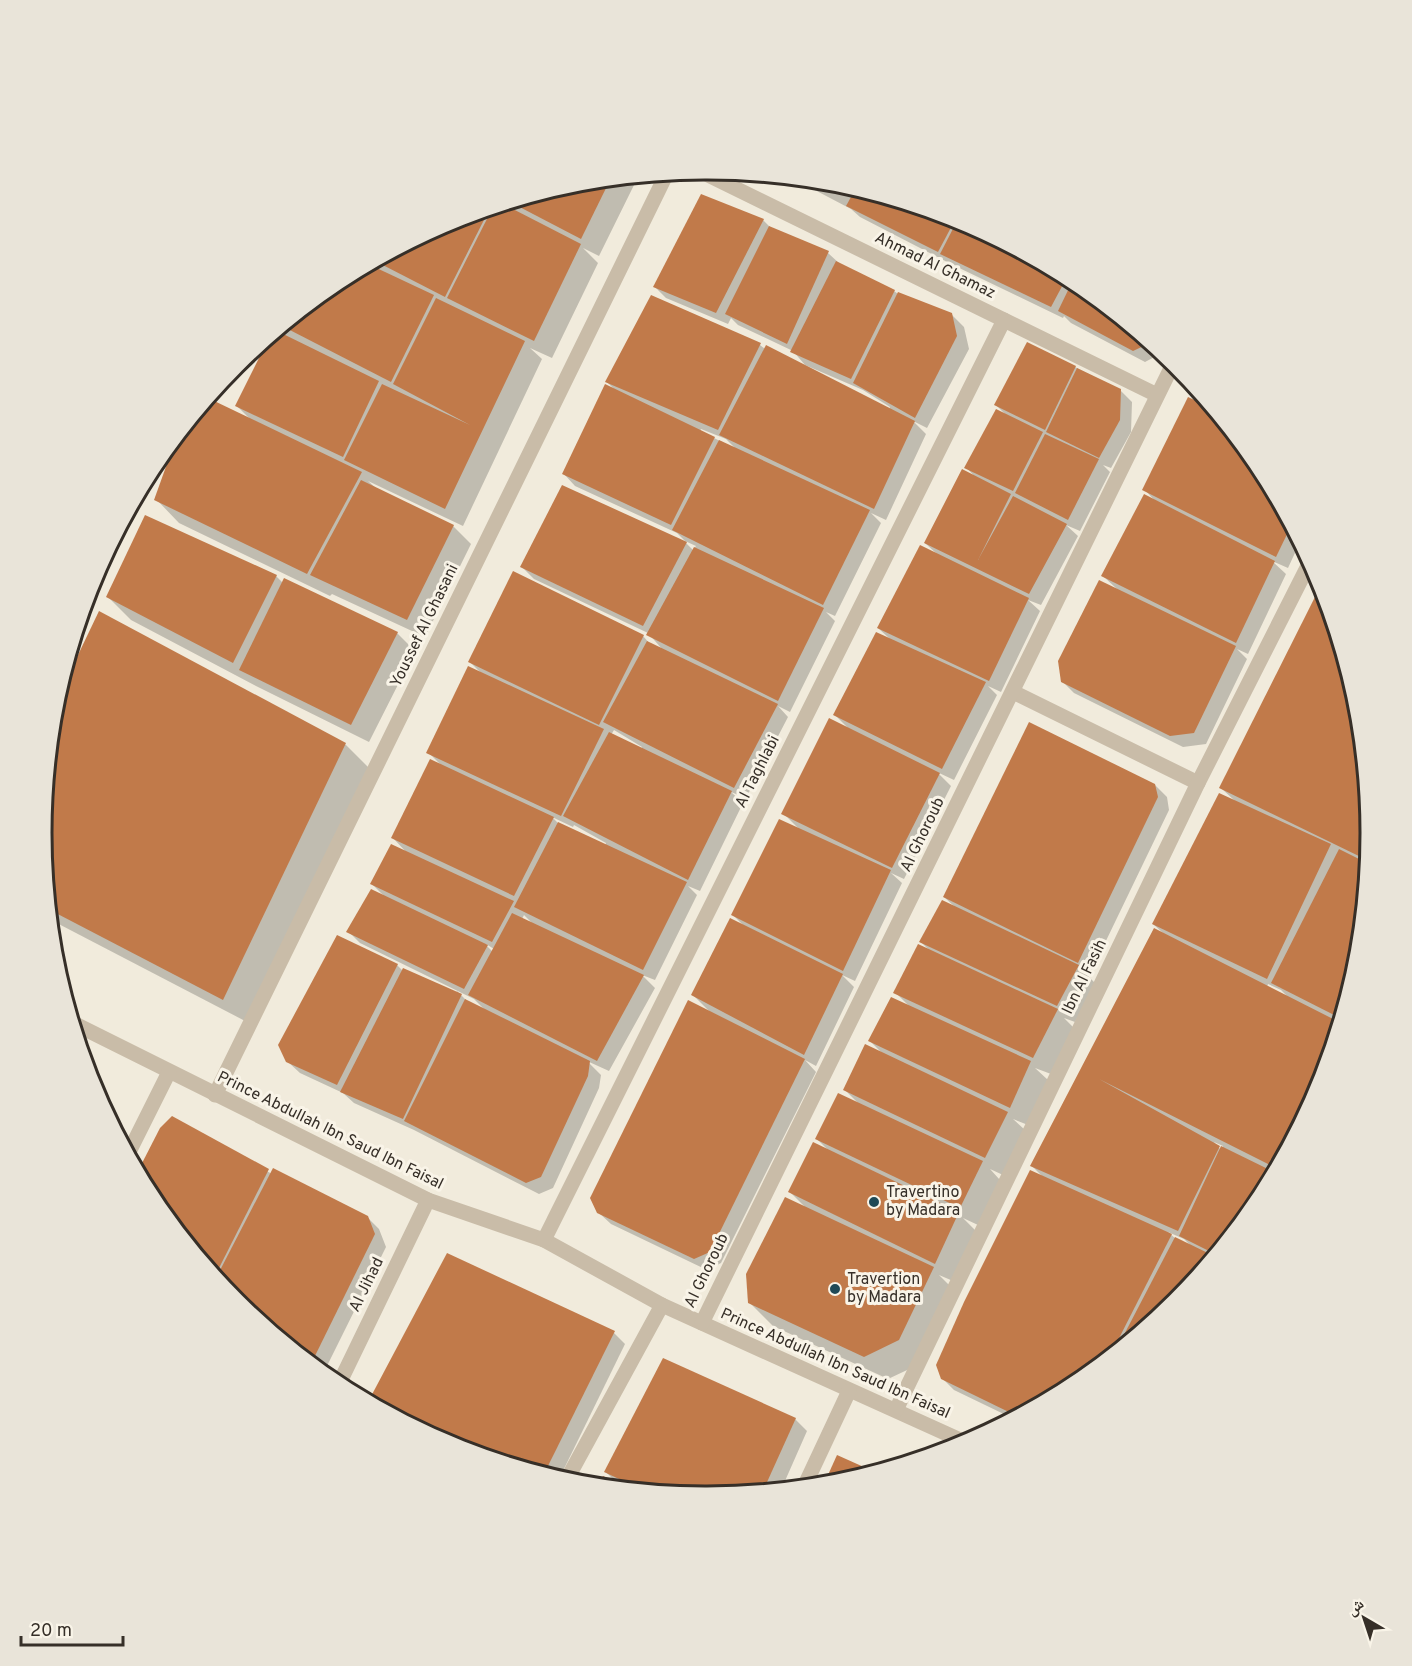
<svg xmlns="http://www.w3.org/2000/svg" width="1412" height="1666" font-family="Overpass,'Noto Naskh Arabic',sans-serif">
	<rect width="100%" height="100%" fill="#f1ebdc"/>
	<g fill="#0003" fill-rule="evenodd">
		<polygon points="629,177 635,183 599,256 583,248 598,263 552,358 530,348 542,359 463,526 368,481 378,490 453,526 471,544 425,637 332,594 330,596 179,523 156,499 250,419 237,406 273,333 337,281 452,219 577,182"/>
		<polygon points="790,177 836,182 960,220 1075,281 1162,353 1145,362 1071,323 1064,316 1063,318 953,265 860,217 851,209"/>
		<path d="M763,220L772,229L828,253L840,264L894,291L898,294L952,315L964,327L969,349L927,428L913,421L926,434L886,520L871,513L881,523L835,616L826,612L835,621L790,712L778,706L788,717L746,798L731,792L743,803L700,891L688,886L697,895L655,980L642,975L655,988L609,1071L587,1061L601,1075L599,1088L553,1188L539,1194L414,1130L354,1103L343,1093L300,1073L287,1061L397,965L403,971L456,993L457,991L469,1003L486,1011L474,999L360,943L348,931L385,897L372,884L407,853L393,838L441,765L428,752L482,674L470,662L643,636L650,644L662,649L648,633L534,579L522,567L686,543L693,550L696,546L685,541L677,533L575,486L564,474L616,391L607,382L652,297L760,345L765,349L889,410L890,407L863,390L805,365L793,351L738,325L731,318L728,324L666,298L654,286ZM701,429L726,439L736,449L700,431ZM614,730L642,747L641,749L611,735ZM552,817L573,827L574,825L606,843L605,846L558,823ZM524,915L533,924L522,919ZM486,944L494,949L493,952L486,945Z"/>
		<polygon points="1075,367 1120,390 1132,402 1131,432 1111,468 1103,465 1110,472 1080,531 1066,525 1078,536 1041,605 1028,600 1040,611 1001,692 988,686 997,695 954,780 937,772 951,786 904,879 891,873 902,883 855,981 842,975 854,987 816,1066 805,1060 816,1072 721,1263 707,1270 611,1224 598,1212 709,1011 693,995 745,927 733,915 799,829 783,813 849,729 835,715 890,639 878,628 938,555 925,543 975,477 966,467 1006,415 996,405"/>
		<polygon points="1196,389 1258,464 1300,542 1288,568 1272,561 1286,574 1248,654 1237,649 1247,659 1206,744 1183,747 1074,693 1062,681 1118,590 1103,576 1156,502 1144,489 1207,407 1194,394"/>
		<polygon points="276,576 283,583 397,633 415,651 369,742 258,687 131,620 108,597"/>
		<path d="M1322,587L1357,704L1370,833L1357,963L1319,1087L1258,1202L1175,1303L1075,1385L1012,1418L954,1390L942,1378L1043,1177L1032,1166L1163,933L1153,924L1235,801L1221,788ZM1268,984L1281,990L1287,996L1267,987ZM1214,1142L1223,1146L1221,1150ZM1168,1232L1184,1239L1192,1247L1176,1239Z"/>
		<polygon points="100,613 346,745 369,768 247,1022 51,920 42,833 55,705"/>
		<polygon points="1155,785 1167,797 1169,810 1090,974 1083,971 1096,984 1075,1022 1064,1018 1074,1028 1051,1074 1035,1068 1048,1080 1028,1125 1013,1119 1025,1130 1003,1175 990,1169 1000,1180 978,1225 963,1218 976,1231 953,1281 939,1275 956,1292 922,1363 888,1379 773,1326 750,1303 806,1208 790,1192 828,1150 817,1139 859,1104 845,1090 883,1054 870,1041 909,1006 895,992 931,952 921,942 955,907 944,897"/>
		<polygon points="173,1118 272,1174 367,1217 379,1229 386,1247 323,1374 236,1302 154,1202 138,1173 161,1129"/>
		<polygon points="614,1333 625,1344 559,1479 452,1446 370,1402"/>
		<polygon points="795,1419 807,1431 781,1490 706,1497 599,1486 603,1478 617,1483 606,1472"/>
	</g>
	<g fill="#c17a4a">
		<polygon points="611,178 581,239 510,202 577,182"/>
		<polygon points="814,180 836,182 852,187 846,196"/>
		<polygon points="856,188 956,218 938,252 846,206"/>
		<polygon points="701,194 764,219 716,313 653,287"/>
		<polygon points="503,204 581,244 534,341 447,298 493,207"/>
		<polygon points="490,208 445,297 375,261 452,219"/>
		<polygon points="958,219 1067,277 1051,307 940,254"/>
		<polygon points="769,226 829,251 787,344 725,314"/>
		<polygon points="836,261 895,290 851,379 790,352"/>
		<polygon points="368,264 434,295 391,382 282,326 337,281"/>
		<polygon points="1073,280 1075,281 1150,343 1133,351 1058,311"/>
		<polygon points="898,292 952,313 957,336 915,418 853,383"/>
		<polygon points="651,295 761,343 718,430 605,382"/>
		<polygon points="436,298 525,341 445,509 344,460 382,384 470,425 393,384"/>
		<polygon points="277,331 379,381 343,457 235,406 270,336"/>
		<polygon points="1027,342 1076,366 1045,430 994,405"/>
		<polygon points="766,345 915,421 874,509 719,435"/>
		<polygon points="1077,368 1121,389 1120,420 1099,458 1046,432"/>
		<polygon points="605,384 715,437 671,525 562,474"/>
		<polygon points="1195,387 1207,401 1192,394"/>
		<polygon points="1188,397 1212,408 1258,464 1291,526 1276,557 1142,490"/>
		<polygon points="208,398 362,472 307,574 154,500 177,436"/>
		<polygon points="996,409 1043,432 1013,491 964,468"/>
		<polygon points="1045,434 1099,459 1068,520 1015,493"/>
		<polygon points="719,440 870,510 823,605 672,530"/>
		<polygon points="962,469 1011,494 978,560 1013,496 1067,524 1029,594 924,543"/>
		<polygon points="361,480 454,525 407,620 310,575"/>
		<polygon points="562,485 687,542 643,626 520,567"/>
		<polygon points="1144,494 1275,561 1236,643 1101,576"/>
		<polygon points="145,515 277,575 233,663 106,597"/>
		<polygon points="920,545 1029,598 989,681 877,628"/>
		<polygon points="694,547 824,608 778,701 646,635"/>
		<polygon points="513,571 644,635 599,725 468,662"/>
		<polygon points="284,578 398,632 351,725 239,670"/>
		<polygon points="1099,580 1236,646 1194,733 1170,736 1061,682 1058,661"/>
		<polygon points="1321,585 1357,704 1370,833 1367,860 1219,788"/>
		<polygon points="99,611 346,743 223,1000 50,910 42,833 55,703"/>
		<polygon points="876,632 986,682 942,769 833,715"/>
		<polygon points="647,641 778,704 734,788 603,722"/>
		<polygon points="468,666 604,729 561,816 426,753"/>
		<polygon points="829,718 940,773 892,868 781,814"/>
		<polygon points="1029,722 1155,784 1158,797 1078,963 943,897"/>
		<polygon points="609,732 732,791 688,880 563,816"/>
		<polygon points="430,759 554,817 514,896 391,838"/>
		<polygon points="1219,793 1331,844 1267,979 1152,924"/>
		<polygon points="779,819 891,870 843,971 731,915"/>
		<polygon points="558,822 687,882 643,970 514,907"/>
		<polygon points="391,844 514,901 492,942 370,884"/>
		<polygon points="1339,849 1367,863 1357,963 1340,1018 1271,983"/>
		<polygon points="371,889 488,945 464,989 346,932"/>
		<polygon points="942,900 1079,965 1057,1006 919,942"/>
		<polygon points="512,913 644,975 597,1061 468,995"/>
		<polygon points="730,918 843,974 804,1055 691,995"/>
		<polygon points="1154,928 1339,1022 1319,1087 1276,1168 1099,1079 1220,1146 1178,1231 1030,1166"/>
		<polygon points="337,935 398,964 337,1085 286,1062 278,1045"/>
		<polygon points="918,944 1058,1009 1033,1058 893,993"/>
		<polygon points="403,968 462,994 403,1119 340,1092"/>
		<polygon points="891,997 1031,1061 1010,1108 868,1041"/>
		<polygon points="465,999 590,1061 588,1076 541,1177 526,1183 404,1121"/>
		<polygon points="688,1000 805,1059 710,1252 694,1259 597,1213 590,1198"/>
		<polygon points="865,1044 1008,1112 985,1158 843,1090"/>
		<polygon points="838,1093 983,1161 960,1208 815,1139"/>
		<polygon points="172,1116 269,1169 215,1276 154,1202 138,1171 160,1128"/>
		<polygon points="813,1142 959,1212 935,1264 788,1192"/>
		<polygon points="1221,1146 1274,1172 1258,1202 1215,1254 1179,1236"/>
		<polygon points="273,1168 368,1216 375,1234 311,1364 236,1302 216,1278"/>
		<polygon points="1030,1170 1172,1234 1110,1356 1075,1385 1017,1416 941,1379 936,1365 964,1302"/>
		<polygon points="785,1197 934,1267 899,1340 864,1357 748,1303 746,1274"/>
		<polygon points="1175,1237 1214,1256 1175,1303 1115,1352"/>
		<polygon points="447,1253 615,1331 544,1474 452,1446 368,1402"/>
		<polygon points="663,1358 796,1418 763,1491 706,1497 645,1491 604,1472"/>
		<polygon points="837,1455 875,1472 835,1484 823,1486"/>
		<polygon points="603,1476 635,1490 597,1486"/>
	</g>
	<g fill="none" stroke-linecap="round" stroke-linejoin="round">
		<g stroke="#c9bca8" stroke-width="15">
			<polyline points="698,170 1157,395"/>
			<polyline points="1013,692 1198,783"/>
			<polyline points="73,1023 428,1200 544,1240 662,1305 967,1443"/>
			<polyline points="215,1095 667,173"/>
			<polyline points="128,1154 169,1072"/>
			<polyline points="544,1240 1004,320"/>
			<polyline points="702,1323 1174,362"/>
			<polyline points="338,1386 428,1200"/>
			<polyline points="896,1410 1198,783 1310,562"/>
			<polyline points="566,1481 662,1305"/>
			<polyline points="804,1487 849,1391"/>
		</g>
	</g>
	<g fill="#1f4956" stroke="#f9f4e8" stroke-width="2">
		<circle cx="874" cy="1202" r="6"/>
		<circle cx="835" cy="1289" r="6"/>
	</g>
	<g text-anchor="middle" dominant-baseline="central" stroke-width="6" stroke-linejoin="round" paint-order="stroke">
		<g font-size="16" fill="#362f28" stroke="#f9f4e8">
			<text transform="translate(935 266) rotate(26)">Ahmad Al Ghamaz</text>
			<text transform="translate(425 626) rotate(-64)">Youssef Al Ghasani</text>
			<text transform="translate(758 772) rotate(-63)">Al Taghlabi</text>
			<text transform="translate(923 835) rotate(-64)">Al Ghoroub</text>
			<text transform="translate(1085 977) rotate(-64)">Ibn Al Fasih</text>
			<text transform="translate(330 1131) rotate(26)">Prince Abdullah Ibn Saud Ibn Faisal</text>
			<text transform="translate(707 1271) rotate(-64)">Al Ghoroub</text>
			<text transform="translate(367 1285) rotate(-64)">Al Jihad</text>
			<text transform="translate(835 1364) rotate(24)">Prince Abdullah Ibn Saud Ibn Faisal</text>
		</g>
		<g font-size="16" fill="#362f28" stroke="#f9f4e8" text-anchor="start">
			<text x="886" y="1193">Travertino<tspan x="886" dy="18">by Madara</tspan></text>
			<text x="847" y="1280">Travertion<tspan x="847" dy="18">by Madara</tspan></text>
		</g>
	</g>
	<path d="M0 0H1412V1666H0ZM705 180H707A653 653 0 0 1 1360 833V833A653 653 0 0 1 707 1486H705A653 653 0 0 1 52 833V833A653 653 0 0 1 705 180Z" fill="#e9e4d9" fill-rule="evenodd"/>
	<path fill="none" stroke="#362f28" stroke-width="3" d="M705 180H707A653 653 0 0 1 1360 833V833A653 653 0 0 1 707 1486H705A653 653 0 0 1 52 833V833A653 653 0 0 1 705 180Z"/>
	<g transform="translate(1364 1618) rotate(321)" stroke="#f9f4e8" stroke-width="4.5" paint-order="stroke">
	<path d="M0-4.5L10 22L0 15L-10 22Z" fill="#362f28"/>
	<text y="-9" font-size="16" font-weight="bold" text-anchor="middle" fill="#362f28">ش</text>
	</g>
	<path d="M21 1636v9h102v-9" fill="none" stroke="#362f28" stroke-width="3"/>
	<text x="30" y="1636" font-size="18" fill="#362f28" stroke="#f9f4e8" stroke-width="4.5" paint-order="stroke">20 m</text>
</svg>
